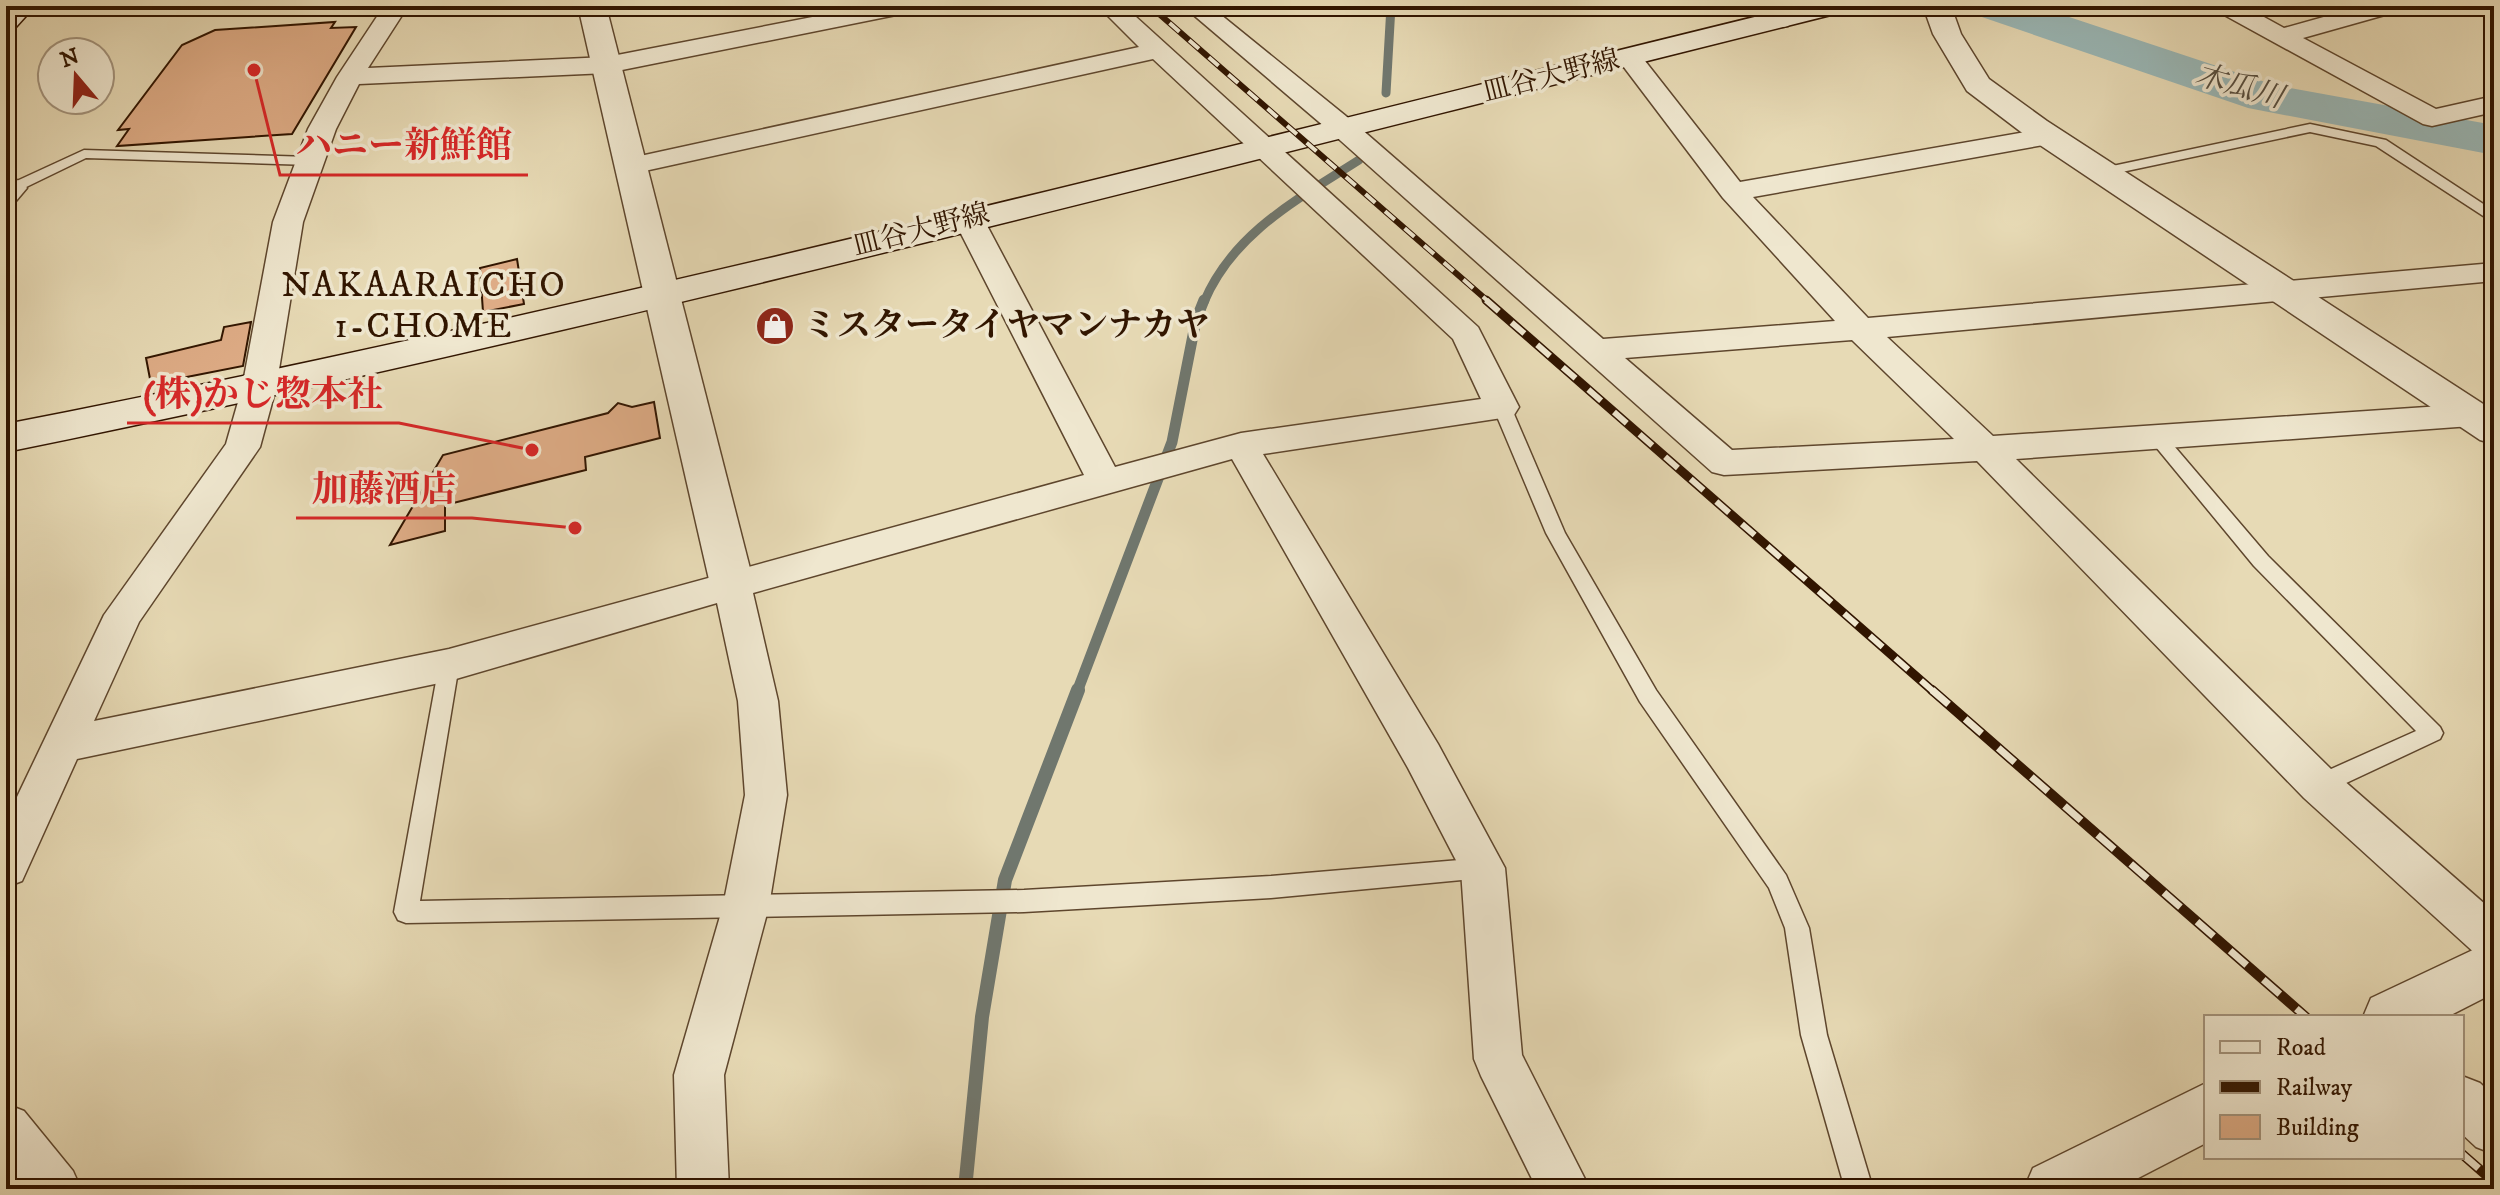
<svg xmlns="http://www.w3.org/2000/svg" width="2500" height="1195" font-family="'IM FELL DW Pica','Noto Serif JP',serif">
	<rect width="100%" height="100%" fill="#e7dab5"/>
	<filter id="stains"><feTurbulence type="fractalNoise" baseFrequency=".0025" numOctaves="4"/><feColorMatrix values="0 0 0 0 .2 0 0 0 0 .09 0 0 0 0 .02 0 0 0 .5 -.17"/></filter>
	<radialGradient id="worn" r=".72"><stop offset=".6" stop-color="#630" stop-opacity="0"/><stop offset="1" stop-color="#630" stop-opacity=".3"/></radialGradient>
	<g fill="none" stroke-linecap="round" stroke-linejoin="round">
		<g stroke="#70776e" stroke-width="9">
			<polyline points="1386,93 1391,6"/>
			<path d="M1204,302C1233,233 1298,199 1359,160"/>
		</g>
		<polyline stroke="#70776e" stroke-width="11" points="1077,692 1172,442 1196,320 1204,300"/>
		<polyline stroke="#70776e" stroke-width="14" points="965,1189 982,1017 1005,880 1078,690"/>
		<polygon fill="#9ab8b7" fill-rule="evenodd" points="1970,6 2036,6 2274,85 2494,125 2494,155 2248,108 1976,15"/>
	</g>
	<g fill="#deac86" stroke="#311500" stroke-width="2">
		<polygon points="335,22 331,28 356,27 292,134 117,146 129,129 118,130 182,45 215,30"/>
		<polygon points="517,259 524,304 483,312 480,268"/>
		<polygon points="251,322 243,366 151,384 146,358 221,340 224,327"/>
		<polygon points="654,402 660,438 585,457 586,470 445,505 445,531 390,545 443,455 608,413 618,403 632,407"/>
	</g>
	<g fill="none" stroke-linecap="round" stroke-linejoin="round">
		<g stroke="#5e462d" stroke-width="3">
			<g id="service">
				<polygon points="2310,124 2386,140 2494,211 2494,223 2376,146 2310,132 2103,176 2096,172 2103,168"/>
				<polygon points="84,150 310,157 317,161 310,165 86,158 18,191 6,189 8,185"/>
				<polygon points="1502,401 1511,407 1565,533 1656,690 1786,875 1809,928 1827,1035 1873,1189 1845,1189 1801,1035 1785,928 1769,888 1640,702 1546,533 1493,407"/>
				<polygon points="2157,431 2163,433 2268,556 2440,727 2443,733 2440,739 2327,792 2319,795 2311,792 2308,785 2311,778 2416,731 2254,566 2151,441 2148,437 2151,433"/>
				<polygon points="449,657 456,659 459,665 420,901 1024,890 1271,876 1483,858 1491,861 1495,868 1491,875 1483,878 1271,898 1024,912 406,923 398,920 394,912 439,665 442,659"/>
			</g>
		</g>
		<g stroke="#5e462d" stroke-width="3">
			<g id="minor">
				<polygon points="384,6 408,6 368,68 607,57 869,6 918,6 915,11 906,13 607,73 359,84 336,129 303,222 276,388 260,447 139,622 94,721 449,649 1084,475 953,218 958,212 968,209 978,212 983,218 1115,467 1241,433 1481,399 1453,339 1153,59 631,174 621,172 617,166 621,160 631,158 1139,47 1098,6 1124,6 1478,327 1519,407 1514,415 1502,418 1263,454 1438,744 1505,868 1522,1055 1590,1189 1537,1189 1481,1076 1474,1059 1461,870 1408,768 1232,459 753,593 778,701 787,795 769,906 724,1075 729,1189 677,1189 674,1075 723,906 745,795 738,701 717,603 449,681 77,759 22,881 6,887 6,820 104,615 226,444 242,388 273,222 308,129 337,77"/>
				<path d="M1183,6H1210L1352,121L1603,339L1835,321L1723,198L1620,62L1616,57L1620,52H1638L1740,182L2049,128L2059,130L2063,136L2059,142L2049,144L1753,197L1868,318L2494,263V281L1887,337L1993,436L2471,404L2483,407L2488,415L2483,423L2471,426L2016,459L2334,772L2494,912V962L2478,956L2304,798L1977,461L1724,475L1712,472L1332,133ZM1852,340L1954,439L1732,450L1625,358Z"/>
				<polygon points="2214,6 2244,6 2284,28 2363,6 2402,6 2399,11 2303,38 2436,109 2494,96 2494,112 2432,126 2423,124 2217,11"/>
				<polygon points="13,179 23,182 27,188 16,201 6,204 6,181"/>
				<polygon points="2462,1076 2480,1083 2494,1096 2494,1154 2476,1147 2462,1134"/>
				<polygon points="6,1104 24,1111 73,1171 81,1189 22,1189 6,1169"/>
			</g>
		</g>
		<g stroke="#5e462d" stroke-width="3">
			<g id="tertiary">
				<polygon points="578,6 606,6 754,584 747,596 732,601 717,596 710,584"/>
				<path d="M1744,6H1776L1792,20L1788,26C1771,30 1754,20 1744,6Z"/>
				<polygon points="1923,6 1951,6 1961,34 1989,79 2047,121 2494,411 2494,444 2480,440 2025,135 1967,91 1933,34"/>
				<polygon points="2494,940 2494,993 2447,1017 2363,1017 2371,998"/>
				<polygon points="2206,1083 2206,1143 2117,1189 2024,1189 2033,1168"/>
			</g>
		</g>
		<g stroke="#311500" stroke-width="3">
			<g id="secondary">
				<polygon points="6,6 35,6 16,27 6,30"/>
				<path d="M1799,6H1847L1843,12C1232,164 623,327 6,452V424C608,307 1203,152 1799,6Z"/>
			</g>
		</g>
		<use href="#service" fill="#efe7cf" fill-rule="evenodd"/>
		<use href="#minor" fill="#efe7cf" fill-rule="evenodd"/>
		<use href="#tertiary" fill="#efe7cf" fill-rule="evenodd"/>
		<use href="#secondary" fill="#efe7cf" fill-rule="evenodd"/>
		<g stroke="#311500" stroke-width="6">
			<polyline id="rail-far2" points="1150,6 1489,302"/>
		</g>
		<g stroke="#311500" stroke-width="9">
			<polyline id="rail-far1" points="1486,300 1934,692"/>
		</g>
		<g stroke="#311500" stroke-width="10">
			<g id="rail">
				<polyline points="1932,690 2306,1017"/>
				<polyline points="2462,1154 2494,1182"/>
			</g>
		</g>
		<use href="#rail-far2" stroke="#efe7cf" stroke-width="4" stroke-dasharray="13" stroke-linecap="butt"/>
		<use href="#rail-far1" stroke="#efe7cf" stroke-width="6" stroke-dasharray="17" stroke-linecap="butt"/>
		<use href="#rail" stroke="#efe7cf" stroke-width="7" stroke-dasharray="22" stroke-linecap="butt"/>
	</g>
	<defs>
		<g id="shop-disc" transform="scale(2)"><circle r="9.5" fill="#8f2418" stroke="#efe7cf"/><path d="M-5-2.5h2.3a2.7 3.5 0 0 1 5.4 0H5L5.5 6h-11ZM-1.5-2.5h3a1.5 2.3 0 0 0-3 0Z" fill="#fff"/></g>
	</defs>
	<g fill-rule="evenodd">
		<use href="#shop-disc" x="775" y="326"/>
	</g>
	<g text-anchor="middle" dominant-baseline="central" stroke-width="7" stroke-linejoin="round" paint-order="stroke">
		<g font-size="28" fill="#311500" stroke="#efe7cf">
			<text transform="translate(1551 76) rotate(-14)">皿谷大野線</text>
			<text transform="translate(921 230) rotate(-14)">皿谷大野線</text>
		</g>
		<g font-size="30" font-style="italic" fill="#564e40" stroke="#efe7cf">
			<text transform="translate(2239 87) rotate(16)">木瓜川</text>
		</g>
		<g font-size="34" font-weight="bold" fill="#311500" stroke="#efe7cf" text-anchor="start">
			<text x="803" y="326">ミスタータイヤマンナカヤ</text>
		</g>
		<g font-size="36" letter-spacing="2" fill="#311500" stroke="#efe7cf">
			<text x="424" y="285">NAKAARAICHO<tspan x="424" dy="41">1-CHOME</tspan></text>
		</g>
	</g>
	<path fill="none" stroke="#d62828" stroke-width="3" d="M254 70L280 175H528M532 450L399 423H127M575 528L472 518H296"/>
	<g fill="#d62828" stroke="#efe7cf" stroke-width="3">
		<circle cx="254" cy="70" r="8"/>
		<circle cx="532" cy="450" r="8"/>
		<circle cx="575" cy="528" r="8"/>
	</g>
	<g font-size="36" text-anchor="middle" font-weight="bold" fill="#d62828" stroke="#efe7cf" stroke-width="7" stroke-linejoin="round" paint-order="stroke">
		<text x="404" y="157">ハニー新鮮館</text>
		<text x="263" y="406">(株)かじ惣本社</text>
		<text x="384" y="501">加藤酒店</text>
	</g>
	<rect width="2500" height="1195" fill="none" stroke="#e7dab5" stroke-width="32"/>
	<rect x="8" y="8" width="2484" height="1179" fill="none" stroke="#311500" stroke-width="4"/>
	<rect x="16" y="16" width="2468" height="1163" fill="none" stroke="#311500" stroke-width="2"/>
	<rect x="2204" y="1015" width="260" height="144" fill="#efe7cf" stroke="#a3937c" stroke-width="2"/>
	<rect x="2220" y="1041" width="40" height="12" fill="#efe7cf" stroke="#a3937c" stroke-width="2"/>
	<text x="2276" y="1055" font-size="24" fill="#311500">Road</text>
	<rect x="2220" y="1081" width="40" height="12" fill="#311500" stroke="#a3937c" stroke-width="2"/>
	<text x="2276" y="1095" font-size="24" fill="#311500">Railway</text>
	<rect x="2220" y="1115" width="40" height="24" fill="#deac86" stroke="#a3937c" stroke-width="2"/>
	<text x="2276" y="1135" font-size="24" fill="#311500">Building</text>
	<g transform="translate(76 76) rotate(341)"><circle r="38" fill="#efe7cf" stroke="#a3937c" stroke-width="2"/>
	<path d="M0-6L14 30L0 20L-14 30Z" fill="#8f2418"/>
	<text y="-12" font-size="22" font-weight="bold" text-anchor="middle" fill="#311500">N</text>
	</g>
	<rect width="100%" height="100%" filter="url(#stains)"/>
	<rect width="100%" height="100%" fill="url(#worn)"/>
</svg>
